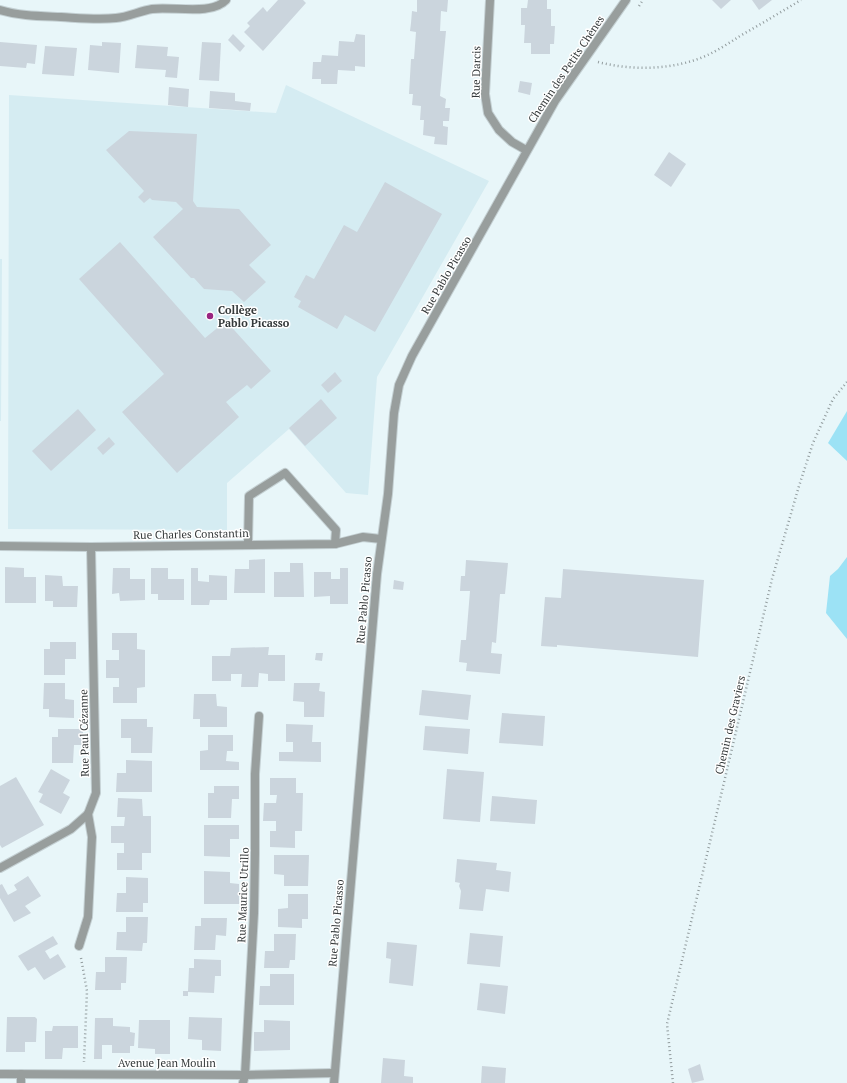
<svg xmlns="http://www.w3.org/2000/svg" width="847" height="1083" font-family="'PT Serif',serif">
	<rect width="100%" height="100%" fill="#e8f6f9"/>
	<g fill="#d5ecf2">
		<polygon points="286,85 489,181 377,377 368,495 346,493 289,429 227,483 227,530 8,529 9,95 276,113"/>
		<polygon points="0,259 2,259 1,421 0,421"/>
	</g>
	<g fill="#9ce2f5">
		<polygon points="847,411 847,461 828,443"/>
		<polygon points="847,557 847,639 826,613 830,576 838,569"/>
	</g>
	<g fill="#cbd5dd">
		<polygon points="278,0 303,0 306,3 263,51 244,32 250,26 247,23 263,7 267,12"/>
		<polygon points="417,0 448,0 447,12 441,11 440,31 446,31 440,96 446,99 445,108 450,108 449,121 443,121 443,126 448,127 447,145 434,144 435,137 423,135 424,120 420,120 421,106 412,105 413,94 409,94 411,59 414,59 416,32 410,31 411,23 412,11 417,12"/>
		<polygon points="528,0 547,0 547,9 551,9 551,26 555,26 554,44 550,44 550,54 531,54 531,43 524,43 525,25 521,25 521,8 527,8"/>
		<polygon points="712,0 731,0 721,9"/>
		<polygon points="752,0 772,0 759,10"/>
		<polygon points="233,34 245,46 240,52 228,40"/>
		<polygon points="356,34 365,35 365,67 355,66 355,71 338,70 337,84 321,84 321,79 312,79 313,62 321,62 322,55 338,56 339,41 354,42"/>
		<polygon points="0,42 37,45 35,64 27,63 26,68 0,66"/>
		<polygon points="102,42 121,43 119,73 88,70 90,45 102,46"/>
		<polygon points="202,42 221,43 219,81 199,80"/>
		<polygon points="137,45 168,47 167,56 179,57 177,78 165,77 166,70 135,68"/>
		<polygon points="45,46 77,48 74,76 42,74"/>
		<polygon points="520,81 532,83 530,95 518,92"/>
		<polygon points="169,87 189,89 188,107 168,105"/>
		<polygon points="210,91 235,93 235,101 251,103 250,111 209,108"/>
		<polygon points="129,131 197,134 193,201 197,207 239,209 271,245 249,265 266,282 244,302 232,291 204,289 194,278 191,278 153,237 183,209 176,202 152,200 150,198 144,203 138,197 144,191 106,150"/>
		<polygon points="669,152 686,164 671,187 654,175"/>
		<polygon points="385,182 442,214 375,332 345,315 337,329 298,307 301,301 294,297 306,275 314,279 344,225 357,232"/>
		<polygon points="120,242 205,338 226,321 271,371 251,389 247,385 226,402 239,417 177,473 122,412 164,374 79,279"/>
		<polygon points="335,372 342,381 328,393 321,385"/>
		<polygon points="321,399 337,418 305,446 289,428"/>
		<polygon points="78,409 96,430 51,471 32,451"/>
		<polygon points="109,437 115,444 103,455 97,448"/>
		<polygon points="265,559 265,593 234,593 235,569 249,569 249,560"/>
		<polygon points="466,560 508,563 505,594 500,594 496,643 492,642 491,653 502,654 500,674 466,671 467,663 459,662 461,640 466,640 470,591 460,591 461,576 465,576"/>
		<polygon points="290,563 303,563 304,597 274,597 274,572 290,572"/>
		<polygon points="5,567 24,568 24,577 36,577 36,603 5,603"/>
		<polygon points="113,568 130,568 130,579 145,579 145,600 120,601 119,593 112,594"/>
		<polygon points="151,568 168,568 168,579 184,579 184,600 158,600 158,594 151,594"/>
		<polygon points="191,568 198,568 198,581 209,582 209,575 227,576 227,600 210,600 209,605 191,605"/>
		<polygon points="340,568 348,568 348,604 330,604 330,596 314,597 314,572 331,572 331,579 340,579"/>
		<polygon points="563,569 704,580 698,657 557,645 557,647 541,646 545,597 561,598"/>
		<polygon points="45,575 62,576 63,586 78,586 77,607 53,607 53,601 45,601"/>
		<polygon points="394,580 404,582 403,590 393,589"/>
		<polygon points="112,633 137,633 137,649 145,650 145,687 137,688 137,703 113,703 113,687 119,687 119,678 106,678 106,660 119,660 119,650 112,650"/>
		<polygon points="50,642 76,642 76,659 65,659 65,675 44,675 44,649 50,649"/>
		<polygon points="269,647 268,655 285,655 285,681 268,681 268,674 259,673 258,687 241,687 242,674 231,674 231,681 212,681 212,656 230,656 231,648"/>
		<polygon points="316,653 323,653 322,661 315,660"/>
		<polygon points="44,683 65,683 65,699 74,700 74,718 49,717 49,709 43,709"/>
		<polygon points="294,683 320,683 319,691 325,692 324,717 304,717 304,702 293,701"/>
		<polygon points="422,690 471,695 468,720 419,715"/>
		<polygon points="194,694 216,694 217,706 227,707 227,727 200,727 200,719 193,719"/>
		<polygon points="502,713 545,716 543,746 499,743"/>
		<polygon points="121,719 147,719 147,727 153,727 152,753 131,753 131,738 121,738"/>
		<polygon points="286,724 313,725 312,742 321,742 321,762 279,761 279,752 293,752 293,742 286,742"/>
		<polygon points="425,726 470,729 468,754 423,750"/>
		<polygon points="58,729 83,729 83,745 74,745 73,763 52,763 52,737 58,737"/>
		<polygon points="208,735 233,735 233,751 227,751 226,761 239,762 239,770 200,770 200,751 208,750"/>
		<polygon points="126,760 152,761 152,792 116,792 117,773 126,773"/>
		<polygon points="51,769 70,780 63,793 70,797 61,814 39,802 43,794 38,792"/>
		<polygon points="447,769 484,772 480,822 443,819"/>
		<polygon points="16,777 44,825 2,848 0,845 0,786"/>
		<polygon points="270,778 296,778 296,793 303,793 302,831 295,831 295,848 270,847 270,831 276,831 276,821 263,821 264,803 276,803 277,795 270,795"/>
		<polygon points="214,786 239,786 239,799 232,799 231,818 208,818 208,793 214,793"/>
		<polygon points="492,796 537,800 535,824 490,821"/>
		<polygon points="118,798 142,799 143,816 151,816 151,853 142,853 142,870 117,870 117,853 124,853 124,843 111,843 111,826 124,826 125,817 117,817"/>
		<polygon points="204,825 239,825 239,839 230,839 230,857 204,856"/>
		<polygon points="274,855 309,855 308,886 284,886 284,875 274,874"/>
		<polygon points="457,859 497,863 496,870 511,872 509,892 486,889 483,911 459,909 461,891 459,886 460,883 455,882"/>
		<polygon points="204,871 230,872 230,883 239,884 239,904 204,904"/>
		<polygon points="28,876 41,896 25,906 31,913 14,922 0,898 0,885 2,884 8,895 17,890 14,885"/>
		<polygon points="126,877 148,878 148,903 143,903 143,912 116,912 117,893 126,893"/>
		<polygon points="288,894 308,894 308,919 302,919 302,928 278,927 278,909 288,908"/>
		<polygon points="126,917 148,917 147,943 143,943 142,951 116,950 117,932 126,932"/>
		<polygon points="201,918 227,918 226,936 216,935 215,950 194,950 195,926 201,926"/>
		<polygon points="470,933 503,936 500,967 467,964"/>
		<polygon points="274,934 296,934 295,960 290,960 289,968 264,968 265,951 274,951"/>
		<polygon points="53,936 58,944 45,951 50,959 58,954 66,967 44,980 35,967 28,971 18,956"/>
		<polygon points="387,942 417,945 413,986 389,983 391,959 386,958"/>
		<polygon points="105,957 127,957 126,983 121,983 121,990 95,990 96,972 105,972"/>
		<polygon points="194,959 221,960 221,976 215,976 214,993 188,992 188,996 183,996 183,991 188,991 189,968 194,968"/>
		<polygon points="270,974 294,974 294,1005 259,1005 260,986 270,986"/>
		<polygon points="480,983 508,986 505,1014 477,1010"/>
		<polygon points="7,1017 35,1017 37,1019 36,1042 25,1042 25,1052 6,1052"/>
		<polygon points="189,1017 222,1018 221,1051 202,1050 202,1040 188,1039"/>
		<polygon points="95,1018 113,1018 113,1026 130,1027 130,1032 135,1033 134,1046 130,1046 130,1053 112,1053 112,1045 102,1045 102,1059 94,1059"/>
		<polygon points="139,1020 170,1020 170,1054 155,1054 155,1049 138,1048"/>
		<polygon points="264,1020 290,1021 290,1050 254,1051 254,1032 264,1032"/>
		<polygon points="53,1026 78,1026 78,1048 63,1048 62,1059 45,1059 45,1031 52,1031"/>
		<polygon points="383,1058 405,1060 404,1076 413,1077 413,1083 381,1083"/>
		<polygon points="700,1064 704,1080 692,1083 688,1069"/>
		<polygon points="482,1066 506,1068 505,1083 481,1083"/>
	</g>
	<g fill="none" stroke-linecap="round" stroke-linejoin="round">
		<g stroke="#c4d0d3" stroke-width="10">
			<g id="service">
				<polyline points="248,544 249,496 285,473 336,530 335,544"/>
				<polyline points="21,1074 21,1083"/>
				<polyline points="243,1083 245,1075"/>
			</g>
		</g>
		<g stroke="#c4d0d3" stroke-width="10">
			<g id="minor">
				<polyline points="490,0 485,94 488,113 499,130 512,142 526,150"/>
				<path d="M0,10C20,16 40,16 61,17C79,18 98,20 116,18C128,17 140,11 152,9C173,6 211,16 226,0"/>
				<polyline points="0,546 91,547 335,544 363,537 381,539"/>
				<polyline points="0,868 71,829 88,814 96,793 91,547"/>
				<polyline points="79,946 88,917 92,837 88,814"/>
				<polyline points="0,1074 245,1075 334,1073"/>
				<polyline points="245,1075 254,913 255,853 255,774 259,716"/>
				<polyline points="334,1083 377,574 388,494 394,413 399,385 412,356 555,101 626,0"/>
			</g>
		</g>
		<g stroke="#929c9e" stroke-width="2.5" stroke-dasharray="1 3" stroke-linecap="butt">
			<polyline points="639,6 643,0"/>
			<path d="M598,62C629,70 665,70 695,60C711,55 726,45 740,36C761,24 781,12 801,0"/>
			<polyline points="81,958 87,991 84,1062"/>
			<polyline points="673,1083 667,1024 772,579 799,486 813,443 833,399 847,382"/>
		</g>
		<use href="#service" stroke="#989e9d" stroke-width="8"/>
		<use href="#minor" stroke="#989e9d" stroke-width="8"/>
	</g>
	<circle fill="#9a2581" stroke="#fff" stroke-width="1.5" cx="210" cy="316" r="4"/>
	<g text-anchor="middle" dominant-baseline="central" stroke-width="3" stroke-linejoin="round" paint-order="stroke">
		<g font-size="11" fill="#34393a" stroke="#fff">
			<text transform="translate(566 69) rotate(-56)">Chemin des Petits Chênes</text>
			<text transform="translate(476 72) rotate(-89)">Rue Darcis</text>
			<text transform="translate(446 275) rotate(-60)">Rue Pablo Picasso</text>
			<text transform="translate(191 534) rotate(-1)">Rue Charles Constantin</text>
			<text transform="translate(364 600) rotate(-85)">Rue Pablo Picasso</text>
			<text transform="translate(730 725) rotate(-77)">Chemin des Graviers</text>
			<text transform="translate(84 733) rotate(-91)">Rue Paul Cézanne</text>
			<text transform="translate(243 895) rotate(-88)">Rue Maurice Utrillo</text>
			<text transform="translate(336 923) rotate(-85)">Rue Pablo Picasso</text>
			<text x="167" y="1063">Avenue Jean Moulin</text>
		</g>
		<g font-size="11" font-weight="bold" fill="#34393a" stroke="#fff" text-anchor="start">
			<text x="218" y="310">Collège<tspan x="218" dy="13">Pablo Picasso</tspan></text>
		</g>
	</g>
</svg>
